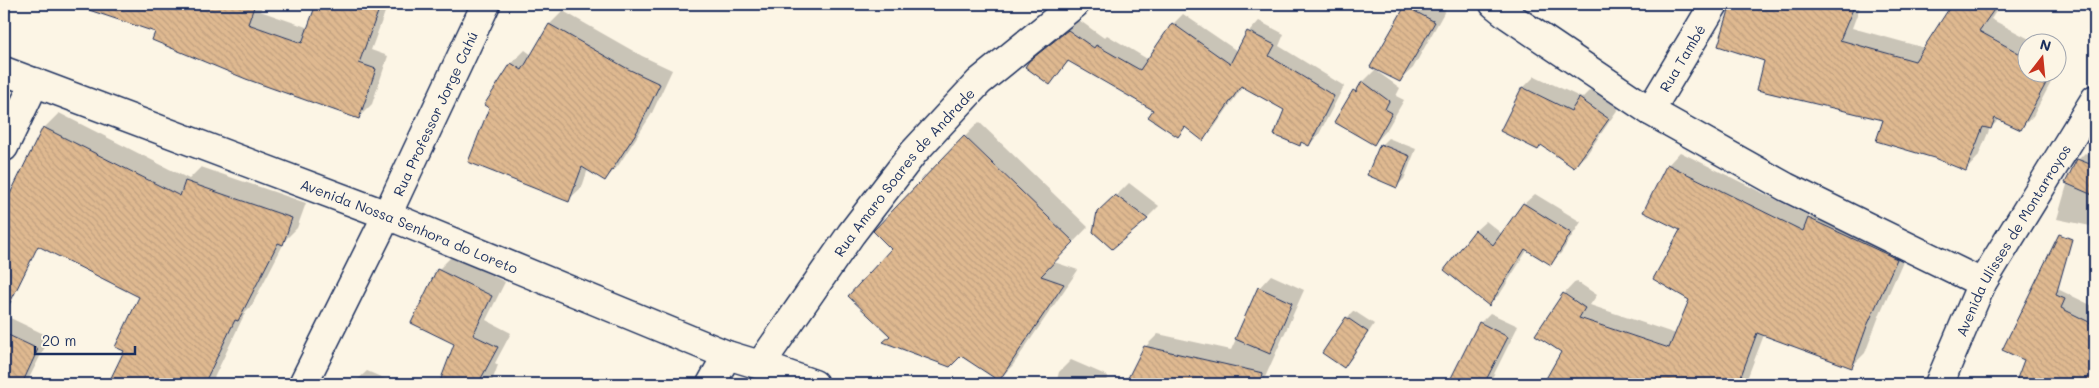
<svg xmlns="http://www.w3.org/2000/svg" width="2099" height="388" font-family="Mali,sans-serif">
	<defs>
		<pattern id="building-back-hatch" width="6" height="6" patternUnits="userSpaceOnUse" patternTransform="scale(1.25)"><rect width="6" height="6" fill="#dfb990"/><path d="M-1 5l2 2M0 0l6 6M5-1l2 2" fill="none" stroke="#bf9f7f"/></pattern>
	</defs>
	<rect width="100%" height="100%" fill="#fcf5e5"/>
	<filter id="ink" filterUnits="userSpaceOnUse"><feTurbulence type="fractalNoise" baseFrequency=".02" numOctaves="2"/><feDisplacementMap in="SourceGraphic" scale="10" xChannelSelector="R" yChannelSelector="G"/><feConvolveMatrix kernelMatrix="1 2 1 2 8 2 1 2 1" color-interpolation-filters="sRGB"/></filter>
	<g filter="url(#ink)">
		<g fill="#0003">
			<polygon points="121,4 263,4 260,11 309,28 318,4 388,4 371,50 388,56 372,104 359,117 157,31"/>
			<polygon points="1409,4 1436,4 1446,9 1413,68 1400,80 1372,66"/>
			<polygon points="1623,4 1635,4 1630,8"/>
			<polygon points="1733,4 1861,4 1852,28 1925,48 1954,4 2001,4 1991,19 2035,42 2026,42 2026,72 2056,72 2056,54 2064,58 2033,116 2021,128 2000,119 1990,128 1978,157 1966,170 1884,119 1766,60 1719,45"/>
			<polygon points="563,11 642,56 672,70 651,115 618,166 605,180 588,169 582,187 568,200 491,108 486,105 512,63 525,50 532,55 550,24"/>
			<polygon points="1183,14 1237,51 1249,32 1259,21 1284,34 1279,46 1344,86 1319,134 1309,145 1303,142 1299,145 1286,110 1244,85 1213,129 1203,139 1186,127 1177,135 1155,110 1070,60 1050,83 1030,62 1079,20 1104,38 1107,35 1149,60 1173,24"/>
			<polygon points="1375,70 1400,88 1396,96 1404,100 1386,131 1374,144 1354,91"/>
			<polygon points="1535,76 1582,98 1593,87 1620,106 1587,154 1574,166 1542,144 1538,149 1523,88"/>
			<polygon points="59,113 189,179 201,167 306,203 297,228 286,239 252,305 246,311 211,384 109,384 126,351 141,296 4,227 4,208 44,128"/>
			<polygon points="979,122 1088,227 1054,262 1078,270 1013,365 998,380 961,355 891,335 893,249 875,231"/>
			<polygon points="1388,138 1416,149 1404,179 1397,186 1381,145"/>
			<polygon points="1680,152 1809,216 1808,220 1823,205 1910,245 1881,311 1865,353 1851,367 1798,247 1745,384 1544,384 1563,351 1564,294 1576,281 1597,295 1590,305 1676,334 1690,299 1682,230 1668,165"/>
			<polygon points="2085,153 2095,157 2095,227 2057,219 2069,178 2078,160"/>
			<polygon points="1129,183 1159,206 1147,218 1099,213"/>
			<polygon points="1535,194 1581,222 1561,253 1551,263 1528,249 1500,294 1489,304 1475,231 1486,221 1502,234 1524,204"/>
			<polygon points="452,256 505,282 486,320 511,333 495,363 498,365 491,384 440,384 456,343 438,270"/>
			<polygon points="1271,275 1304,290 1262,384 1127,384 1145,347 1158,334 1231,350 1259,288"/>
			<polygon points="2043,282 2095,307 2095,384 2016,384 2025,359"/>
			<polygon points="1354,311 1374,324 1351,359 1344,366 1347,318"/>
			<polygon points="1490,313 1518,326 1491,380 1496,384 1449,384 1480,323"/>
			<polygon points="4,315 50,337 26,384 4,384"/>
			<polygon points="1071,360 1108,376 1107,384 1056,384 1059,372"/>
			<polygon points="367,371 397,384 353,384"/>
		</g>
		<g fill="url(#building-back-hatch)" stroke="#1b2f5e">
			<polygon points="87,4 255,4 248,24 302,43 316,4 381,4 359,63 376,69 359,119 246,79 152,40 155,32 86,9"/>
			<polygon points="1731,4 1855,4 1840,40 1915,61 1952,4 1998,4 1979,31 2026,57 2026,72 2052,72 2021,130 1995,118 1991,129 1983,127 1966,171 1934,158 1876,141 1883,120 1757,90 1764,61 1718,46"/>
			<polygon points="1405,6 1435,22 1400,82 1370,67"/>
			<polygon points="1172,23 1230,64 1247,31 1275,45 1269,56 1334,96 1309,146 1301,142 1300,146 1274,135 1284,110 1241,86 1203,141 1185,127 1178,137 1148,117 1153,110 1068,61 1050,85 1025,67 1029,61 1068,30 1094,48 1096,45 1140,70"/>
			<polygon points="549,24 628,69 660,84 638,130 605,181 582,167 569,202 468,162 489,108 484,105 511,63 522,70"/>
			<polygon points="1362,81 1389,101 1385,109 1392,113 1374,145 1334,122 1353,90 1356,92"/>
			<polygon points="1522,87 1571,111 1579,98 1609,119 1574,168 1541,145 1538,150 1500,131"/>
			<polygon points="43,127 180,196 185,181 292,218 283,245 278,243 238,321 235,320 204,384 108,384 124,351 115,347 139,297 38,246 4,315 4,206"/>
			<polygon points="964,136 1074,242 1041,276 1064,284 999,381 961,356 950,367 883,342 890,336 848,296 891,249 873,231"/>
			<polygon points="1380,144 1410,156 1397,188 1367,175"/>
			<polygon points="2077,159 2095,166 2095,196 2065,183"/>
			<polygon points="1667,164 1803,231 1808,218 1897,259 1867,326 1852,368 1757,333 1738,384 1543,384 1561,352 1535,335 1563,293 1585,308 1579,318 1669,348 1689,300 1653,279 1680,230 1643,212"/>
			<polygon points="1115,195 1148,219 1112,249 1093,232 1097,212"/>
			<polygon points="1523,203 1571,233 1551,265 1525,249 1489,306 1444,270 1475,230 1493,245"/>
			<polygon points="2059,234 2072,239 2056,295 2065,299 2061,308 2095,325 2095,384 2015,384 2024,360 2002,350"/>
			<polygon points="437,269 492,296 473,335 498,347 478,384 439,384 454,344 411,323"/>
			<polygon points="1258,287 1292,303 1270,354 1235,339"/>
			<polygon points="1346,317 1368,332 1344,368 1322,353"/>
			<polygon points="1479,322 1508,337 1484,384 1448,384"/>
			<polygon points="4,333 38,349 22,384 4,384"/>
			<polygon points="1144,346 1263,373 1261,384 1125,384"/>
		</g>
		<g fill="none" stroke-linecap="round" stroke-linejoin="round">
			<g stroke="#1b2f5e" stroke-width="31">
				<g id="street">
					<polyline points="1494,4 1509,16 1650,111 1786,187 1982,283"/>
					<path id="s1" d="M1650,111L1714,4"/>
					<polyline points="4,147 35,82"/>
					<path id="s2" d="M760,365L851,234L914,152L979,82L1075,4"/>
					<path id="s3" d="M303,384L387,215L486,4"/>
					<polyline points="711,384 727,355"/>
					<path id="s4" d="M1939,384L1982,283L2095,99"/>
				</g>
			</g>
			<g stroke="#1b2f5e" stroke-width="31">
				<g id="secondary">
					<path id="s5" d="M4,71L387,215L727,355L760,365L814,384"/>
				</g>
			</g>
			<use href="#street" stroke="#fcf5e5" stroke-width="28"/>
			<use href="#secondary" stroke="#fcf5e5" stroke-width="28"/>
		</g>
	</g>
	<g text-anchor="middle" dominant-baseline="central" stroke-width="4" stroke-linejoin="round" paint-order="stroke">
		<g font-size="14" fill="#1b2f5e" stroke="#fcf5e5">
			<text stroke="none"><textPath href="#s1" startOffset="62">Rua També</textPath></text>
			<text stroke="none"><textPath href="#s3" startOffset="301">Rua Professor Jorge Cahú</textPath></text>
			<text stroke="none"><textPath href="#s2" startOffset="241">Rua Amaro Soares de Andrade</textPath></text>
			<text stroke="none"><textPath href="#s5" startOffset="434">Avenida Nossa Senhora do Loreto</textPath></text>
			<text stroke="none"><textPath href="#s4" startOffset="162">Avenida Ulisses de Montarroyos</textPath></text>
		</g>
	</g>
	<rect width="2099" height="388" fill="none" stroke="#fcf5e5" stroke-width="20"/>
	<rect x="10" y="10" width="2079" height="368" fill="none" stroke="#1b2f5e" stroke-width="2" filter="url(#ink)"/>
	<g transform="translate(2042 58) rotate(16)"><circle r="24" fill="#fcf5e5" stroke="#a2a6af"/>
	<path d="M0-4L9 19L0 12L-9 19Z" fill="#c8321e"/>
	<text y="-8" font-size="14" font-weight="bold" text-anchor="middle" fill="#1b2f5e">N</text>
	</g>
	<path d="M35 346v8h100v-8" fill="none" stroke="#1b2f5e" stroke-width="2.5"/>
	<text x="42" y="346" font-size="15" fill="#1b2f5e" stroke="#fcf5e5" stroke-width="4" paint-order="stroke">20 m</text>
</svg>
